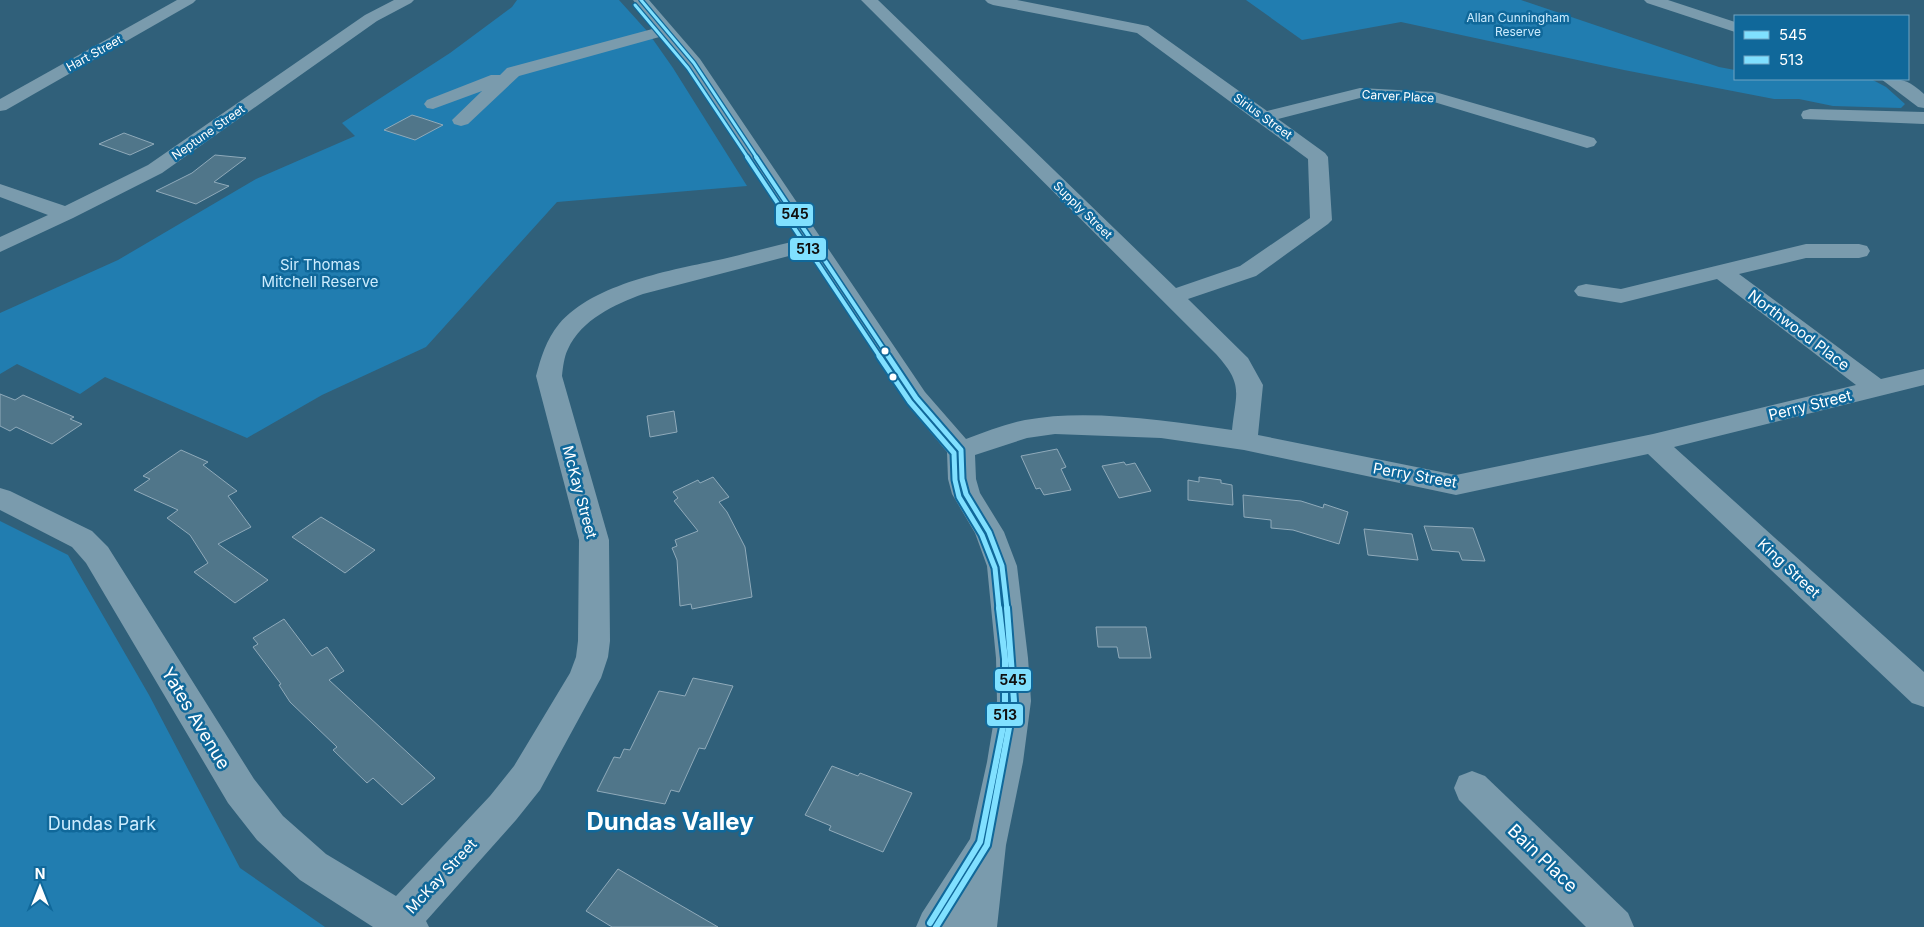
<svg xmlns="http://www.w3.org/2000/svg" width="1924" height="927" font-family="Inter,sans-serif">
	<rect width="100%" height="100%" fill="#30607a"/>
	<g fill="#217db0">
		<polygon points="517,0 619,0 647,31 673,68 747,186 557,202 426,347 322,395 247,438 105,377 80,394 17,364 0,374 0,313 118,260 256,179 355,136 342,123 450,53 512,7"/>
		<polygon points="1246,0 1521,0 1719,67 1735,70 1735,79 1871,79 1886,87 1905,104 1901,108 1833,106 1799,99 1774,99 1624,70 1401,22 1302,40"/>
		<polygon points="0,521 68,555 149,695 240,868 325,927 0,927"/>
	</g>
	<g fill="#50768a" stroke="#8faaba">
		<polygon points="412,115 422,118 443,125 415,140 384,130"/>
		<polygon points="124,133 154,144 130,155 99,144"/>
		<polygon points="215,155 246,158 214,182 229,186 196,204 156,191 192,173"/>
		<polygon points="0,394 15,400 23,395 74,417 70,419 82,424 52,444 16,427 10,431 0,426"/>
		<polygon points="674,411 677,432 650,437 647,416"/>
		<polygon points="1057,449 1066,467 1061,469 1071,490 1044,495 1040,488 1036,489 1021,456"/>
		<polygon points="181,450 208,462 203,465 237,491 228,496 251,527 218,544 268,580 235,603 194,572 208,563 190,535 167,518 178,510 134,490 150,479 143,476"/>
		<polygon points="1124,462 1126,465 1135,463 1151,491 1119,498 1102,466"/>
		<polygon points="713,477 729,497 719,502 727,512 745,547 752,597 692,609 691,604 680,606 677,560 672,548 677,546 675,540 698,531 674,501 678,498 673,492 698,480 700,483"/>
		<polygon points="1199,477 1221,480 1221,483 1232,485 1233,505 1188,500 1188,480 1199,482"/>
		<polygon points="1243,495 1301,501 1323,508 1324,504 1348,512 1339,544 1293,530 1271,528 1271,520 1244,517"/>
		<polygon points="321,517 375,550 345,573 292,537"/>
		<polygon points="1424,526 1473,528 1485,561 1462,560 1459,552 1432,550"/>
		<polygon points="1364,529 1412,534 1418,560 1368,555"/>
		<polygon points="284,619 312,656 327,647 344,671 329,680 435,778 402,805 373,778 367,783 333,750 337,747 290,702 279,685 281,684 253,647 258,644 253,638"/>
		<polygon points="1096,627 1146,627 1151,658 1119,658 1117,647 1098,647"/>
		<polygon points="693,678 733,686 705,749 699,748 679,792 671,790 665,804 597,791 614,757 620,758 624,749 630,750 659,691 685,696"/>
		<polygon points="832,766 858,776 860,773 912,793 883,852 829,830 831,826 805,815"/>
		<polygon points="618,869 718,927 612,927 586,911"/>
	</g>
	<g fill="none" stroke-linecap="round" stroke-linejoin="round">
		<g fill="#7a9bad" fill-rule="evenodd">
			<polygon points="177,0 196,0 193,3 6,110 0,111 0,99"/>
			<polygon points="394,0 414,0 411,3 377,21 162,173 73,218 0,252 0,237 48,215 0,197 0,184 65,206 148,165 365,15"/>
			<path d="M633,0H649L700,59L925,392L966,439C985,432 1005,424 1025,420C1088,408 1168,421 1232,430C1236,392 1244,385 1216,354L861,0H878L1176,288L1240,266L1310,218L1308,159L1137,33L993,5L988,3L985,0H1017L1148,26L1267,111L1360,88L1435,92L1594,138L1597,142L1594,146L1587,148L1434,102L1360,98L1278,119L1325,153L1328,157L1332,220L1328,224L1256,276L1188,299L1248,358L1263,385L1258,435L1456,475L1653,434L1856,385L1717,279L1621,303L1578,296L1574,291L1578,286L1586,284L1621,289L1806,244H1859L1867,246L1870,251L1867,256L1859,258H1806L1739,274L1881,379L1924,369V385L1674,447L1924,672V707L1912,703L1648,454L1456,495L1244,450L1161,438L1055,434L1027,438L975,455L976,479L980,493L1004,532L1017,566L1028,658L1031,701L1023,762L1006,845L997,927H916L922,913L970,839L987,762L997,701L996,658L987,566L975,533L952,494L948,479L947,452L907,404L808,251L643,294C614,305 582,319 568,349C564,357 563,367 562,376L609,540L610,641L608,657L601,678L540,790L516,820L426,921L429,927H373L300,880L257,840L228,803L86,563L72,547L0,510V488L10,491L92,531L108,547L254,779L283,816L326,854L396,896L490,796L514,766L570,673L576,657L578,641L579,540L536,376C541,357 546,340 559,324C594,283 672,270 723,259C749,253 774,246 800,240L687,66L663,36L519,76L468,124L461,126L454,124L452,120L482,91L433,109L427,108L424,104L427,100L491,75H500L507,68L656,28Z"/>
			<polygon points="1644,0 1668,0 1735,22 1735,32 1647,3"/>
			<path d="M1881,79C1902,78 1908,80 1924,94V108L1918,107Z"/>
			<polygon points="1810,109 1924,112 1924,124 1803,119 1801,115 1803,111"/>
			<polygon points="1472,771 1485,776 1628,913 1634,927 1586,927 1459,800 1454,788 1459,776"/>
		</g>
		<g stroke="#10689a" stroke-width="5.5">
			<polyline id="bus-1-far3" points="641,0 694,63 757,158"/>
		</g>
		<g stroke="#10689a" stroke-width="7">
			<polyline id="bus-1-far2" points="756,157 889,357"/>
		</g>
		<g stroke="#10689a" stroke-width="9">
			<polyline id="bus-1-far1" points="888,356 916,398 961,450 962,479 966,494 989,532 1002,566 1007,609"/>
		</g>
		<g stroke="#10689a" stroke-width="10">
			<polyline id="bus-1" points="936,927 987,845 1014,701 1007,608"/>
		</g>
		<g stroke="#10689a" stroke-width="5.5">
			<polyline id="bus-2-far3" points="635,5 688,68 748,158"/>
		</g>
		<g stroke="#10689a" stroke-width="7">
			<polyline id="bus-2-far2" points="747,157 880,357"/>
		</g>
		<g stroke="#10689a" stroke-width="9">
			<polyline id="bus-2-far1" points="879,356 910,402 954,453 955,480 959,497 982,535 995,568 999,609"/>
		</g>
		<g stroke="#10689a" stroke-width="10">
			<polyline id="bus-2" points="930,923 980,842 1005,717 1005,659 999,608"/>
		</g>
		<use href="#bus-1-far3" stroke="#80e0ff" stroke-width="3"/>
		<use href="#bus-1-far2" stroke="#80e0ff" stroke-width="4"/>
		<use href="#bus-1-far1" stroke="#80e0ff" stroke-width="5"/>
		<use href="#bus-1" stroke="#80e0ff" stroke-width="6"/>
		<use href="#bus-2-far3" stroke="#80e0ff" stroke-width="3"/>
		<use href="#bus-2-far2" stroke="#80e0ff" stroke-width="4"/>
		<use href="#bus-2-far1" stroke="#80e0ff" stroke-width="5"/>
		<use href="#bus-2" stroke="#80e0ff" stroke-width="6"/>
	</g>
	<g fill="#fff" stroke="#10689a" stroke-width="2">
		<circle cx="885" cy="351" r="4.5"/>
		<circle cx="893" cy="377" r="4.5"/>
	</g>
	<g text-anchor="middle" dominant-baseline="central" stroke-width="5" stroke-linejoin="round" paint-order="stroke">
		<g font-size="12" fill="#ccecfe" stroke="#10689a">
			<text x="1518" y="17">Allan Cunningham<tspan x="1518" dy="14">Reserve</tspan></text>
		</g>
		<g font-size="12" fill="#fff" stroke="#10689a">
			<text transform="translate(94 53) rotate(-29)">Hart Street</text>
			<text transform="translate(1398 96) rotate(3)">Carver Place</text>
			<text transform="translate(1263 116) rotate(36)">Sirius Street</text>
			<text transform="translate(208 132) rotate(-35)">Neptune Street</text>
			<text transform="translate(1083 210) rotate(44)">Supply Street</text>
		</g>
		<g font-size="15" fill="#ccecfe" stroke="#10689a">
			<text x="320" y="264">Sir Thomas<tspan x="320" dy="17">Mitchell Reserve</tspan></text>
		</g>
		<g font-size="15" fill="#fff" stroke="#10689a">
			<text transform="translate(1799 330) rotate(37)">Northwood Place</text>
			<text transform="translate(1810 405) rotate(-14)">Perry Street</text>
			<text transform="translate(1415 475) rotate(10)">Perry Street</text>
			<text transform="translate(580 492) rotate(75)">McKay Street</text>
			<text transform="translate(1789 568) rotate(43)">King Street</text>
			<text transform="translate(441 876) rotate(-47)">McKay Street</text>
		</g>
		<g font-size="18" fill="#fff" stroke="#10689a">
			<text transform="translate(196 718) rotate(59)">Yates Avenue</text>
			<text transform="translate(1543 858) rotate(44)">Bain Place</text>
		</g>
		<g font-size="18" fill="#ccecfe" stroke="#10689a">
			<text x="102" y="823">Dundas Park</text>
		</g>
		<g font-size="24" font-weight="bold" fill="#fff" stroke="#10689a">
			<text x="670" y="821">Dundas Valley</text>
		</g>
	</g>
	<g stroke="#10689a" stroke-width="2">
		<rect x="775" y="203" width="39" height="24" rx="5" fill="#80e0ff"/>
		<rect x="789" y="237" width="38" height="24" rx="5" fill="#80e0ff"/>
		<rect x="994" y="668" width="38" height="24" rx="5" fill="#80e0ff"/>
		<rect x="986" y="703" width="38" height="24" rx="5" fill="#80e0ff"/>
	</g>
	<g font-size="14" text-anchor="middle" font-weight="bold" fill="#111">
		<text x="795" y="219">545</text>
		<text x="808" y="254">513</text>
		<text x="1013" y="685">545</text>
		<text x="1005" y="720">513</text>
	</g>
	<rect x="1734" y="15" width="175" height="65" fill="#10689a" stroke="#70a4c2"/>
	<rect x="1744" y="31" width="25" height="8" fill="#80e0ff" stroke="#70a4c2"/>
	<text x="1779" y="40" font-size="15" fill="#ffffff">545</text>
	<rect x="1744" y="56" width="25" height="8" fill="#80e0ff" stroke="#70a4c2"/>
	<text x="1779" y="65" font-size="15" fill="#ffffff">513</text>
	<g transform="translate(40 887)" stroke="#10689a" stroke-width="4" paint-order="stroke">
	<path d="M0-4L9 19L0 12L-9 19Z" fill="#ffffff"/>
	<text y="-8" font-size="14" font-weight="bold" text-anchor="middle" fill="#ffffff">N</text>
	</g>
</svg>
